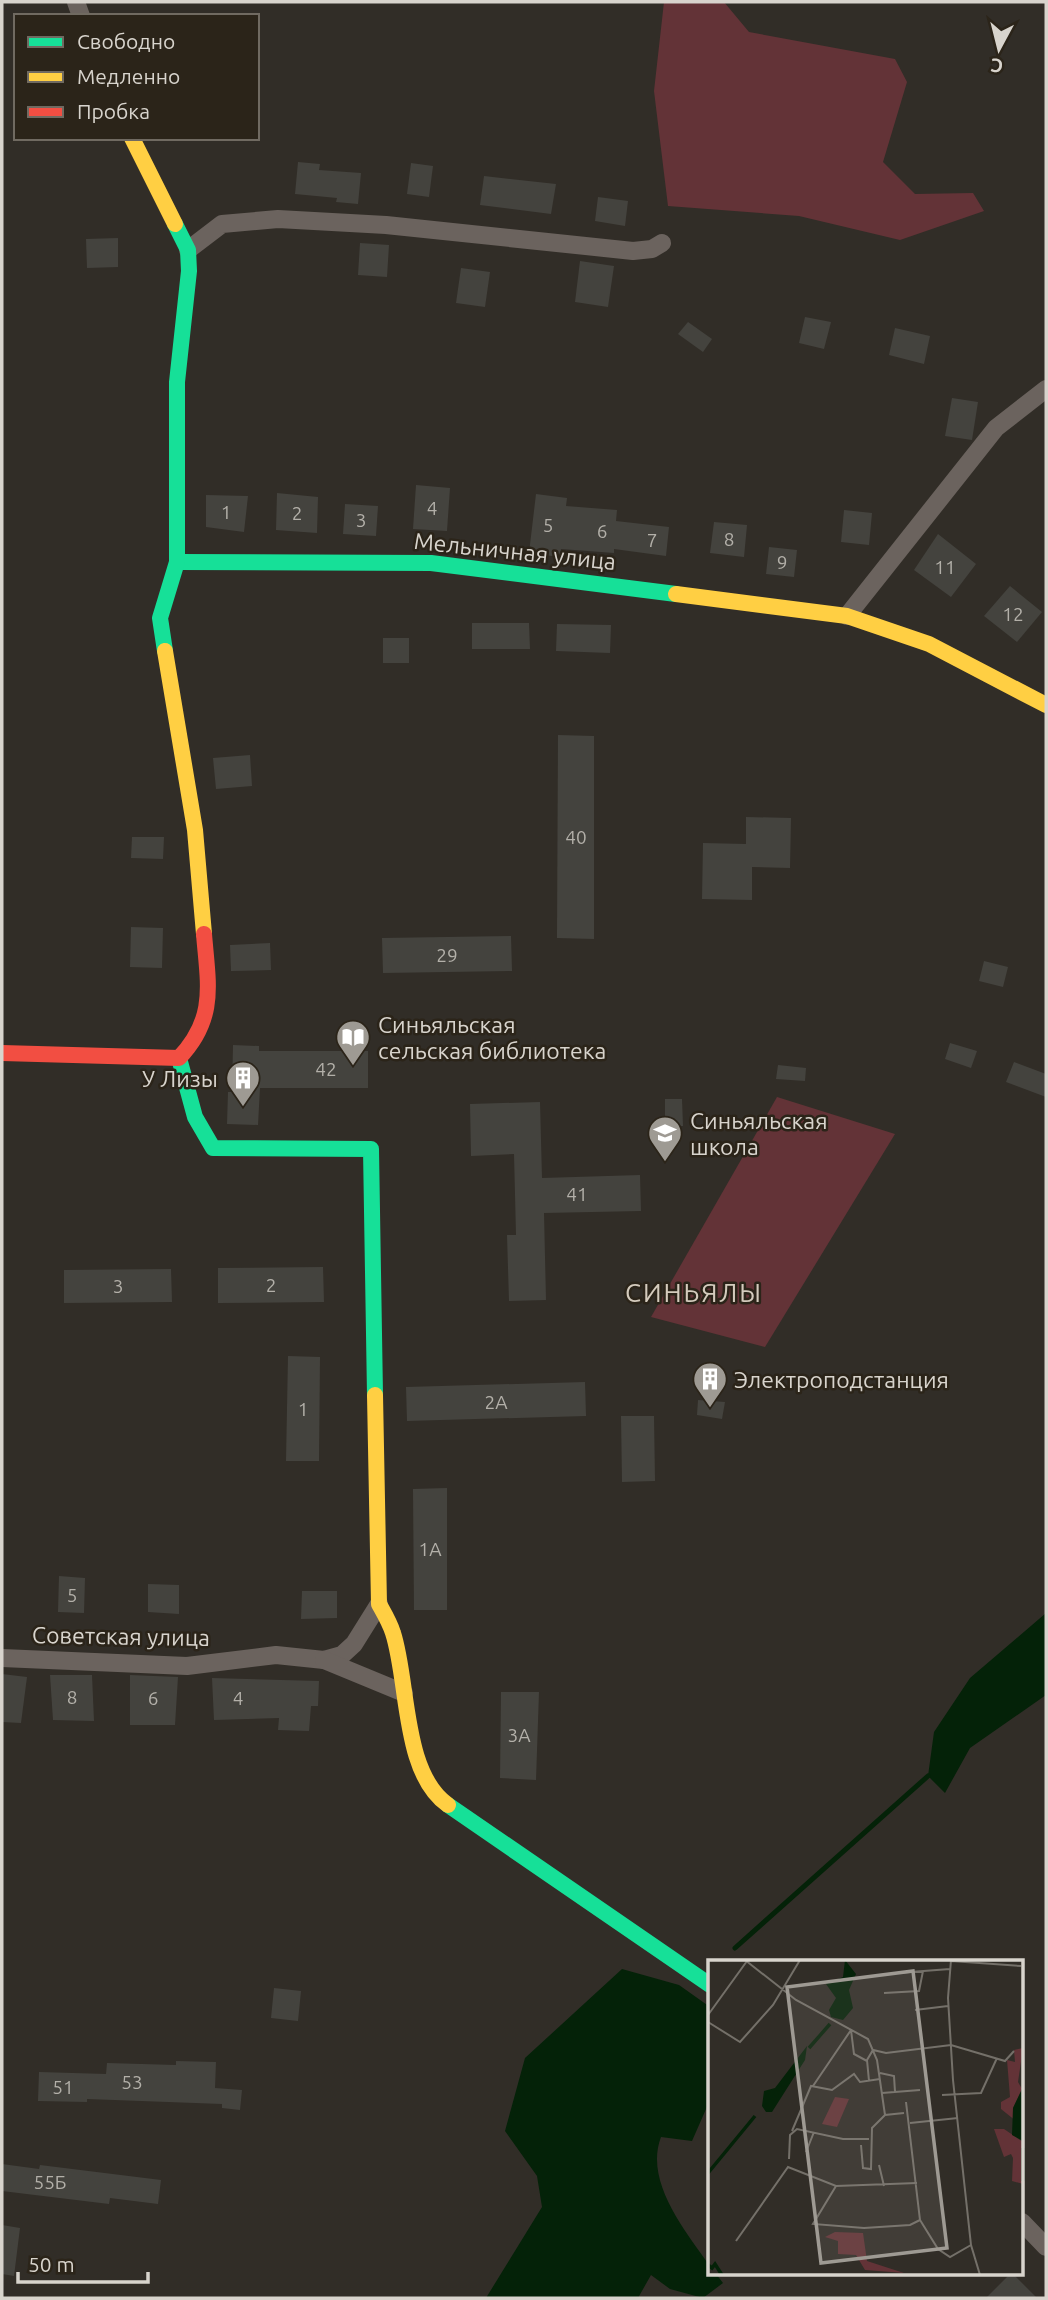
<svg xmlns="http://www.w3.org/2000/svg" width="1048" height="2300" font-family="Ubuntu,sans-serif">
	<rect width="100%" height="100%" fill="#312d27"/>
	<g fill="#633337">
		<polygon points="664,2 724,2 749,32 895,59 907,82 883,162 915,194 973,193 984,211 900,240 799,216 668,206 654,91"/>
		<polygon points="777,1097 895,1134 765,1347 651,1317"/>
	</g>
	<g fill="#042208">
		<polygon points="1046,1613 1046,1695 970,1748 945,1793 928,1776 934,1732 970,1678"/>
		<path d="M622,1969L679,1985L710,2007V2100L692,2141L661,2137C644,2181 685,2231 710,2266V2274H716L723,2283L703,2298L670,2289L651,2275L638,2298H486L542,2207L537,2176L505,2131L525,2058Z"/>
	</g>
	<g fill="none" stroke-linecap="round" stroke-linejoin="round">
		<polyline stroke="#042208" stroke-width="5" points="735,1948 928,1776"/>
	</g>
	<g fill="#44433e">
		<polygon points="298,162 320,164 319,170 361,173 358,204 336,202 337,198 295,194"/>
		<polygon points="411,163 433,166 429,197 407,194"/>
		<polygon points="484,176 556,184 551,214 480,205"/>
		<polygon points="598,197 628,201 625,226 595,221"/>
		<polygon points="118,238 118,267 87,268 86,239"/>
		<polygon points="360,243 389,245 387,277 358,275"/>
		<polygon points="580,261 614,266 608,307 575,302"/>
		<polygon points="461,268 490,272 485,307 456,303"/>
		<polygon points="805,317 831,322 824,349 799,343"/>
		<polygon points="688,322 712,339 703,352 678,334"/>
		<polygon points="895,328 930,336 924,364 889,355"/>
		<polygon points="952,398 978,402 972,440 945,436"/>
		<polygon points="416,485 450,488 447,531 413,529"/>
		<polygon points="277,493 318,497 317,533 276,530"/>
		<polygon points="536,494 567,498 566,506 617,510 616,521 669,527 666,556 614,549 614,553 561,549 560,557 529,553"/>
		<polygon points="206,495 248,496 244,532 206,527"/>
		<polygon points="345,504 378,506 376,536 343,534"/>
		<polygon points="844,510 872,513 869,545 841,542"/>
		<polygon points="714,522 747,525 744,557 710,553"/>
		<polygon points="938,534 976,564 951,597 914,570"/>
		<polygon points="769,547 797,550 794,577 766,574"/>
		<polygon points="1010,586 1042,612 1017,642 984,616"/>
		<polygon points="472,623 529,623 530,649 472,649"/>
		<polygon points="557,624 611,625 610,653 556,651"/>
		<rect x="383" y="638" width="26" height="25"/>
		<polygon points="558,735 594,736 594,939 557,938"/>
		<polygon points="250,755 252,786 216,789 213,758"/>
		<polygon points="746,817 791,818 790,868 752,867 752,900 702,899 703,843 746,844"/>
		<polygon points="132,837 164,837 163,859 131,858"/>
		<polygon points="131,927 163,928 162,968 130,967"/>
		<polygon points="511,936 512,971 383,973 382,938"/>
		<polygon points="270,943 271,970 231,971 230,945"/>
		<polygon points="984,961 1008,967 1003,987 979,981"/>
		<polygon points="950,1043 977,1051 971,1068 945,1059"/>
		<polygon points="233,1045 259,1046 259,1051 368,1051 368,1088 260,1088 258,1125 227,1124 228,1092 232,1092"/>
		<polygon points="1014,1062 1046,1074 1046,1097 1006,1082"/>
		<polygon points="778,1065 806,1068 805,1081 776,1079"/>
		<polygon points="665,1099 682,1099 683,1126 665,1126"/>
		<polygon points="540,1102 542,1178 640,1175 641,1211 544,1213 546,1300 509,1301 507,1235 516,1235 514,1154 471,1156 470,1104"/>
		<polygon points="323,1267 324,1302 218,1303 218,1268"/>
		<polygon points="171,1269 172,1302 64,1303 64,1270"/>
		<polygon points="288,1356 320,1357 319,1461 286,1461"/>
		<polygon points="585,1382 586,1416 407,1421 406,1387"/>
		<polygon points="698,1400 725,1402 722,1419 697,1415"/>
		<polygon points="621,1416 654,1416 655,1481 622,1482"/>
		<polygon points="447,1488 447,1610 414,1610 413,1489"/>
		<polygon points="59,1576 85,1578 84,1613 58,1612"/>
		<polygon points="148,1584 179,1585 179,1614 148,1612"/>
		<polygon points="302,1591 337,1591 337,1618 301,1619"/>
		<polygon points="2,1674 27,1677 21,1723 2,1722"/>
		<polygon points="50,1675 92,1675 94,1721 53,1720"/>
		<polygon points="130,1675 178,1677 175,1725 130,1725"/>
		<polygon points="212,1678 319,1681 318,1706 311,1706 309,1731 278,1730 279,1718 214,1720"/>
		<polygon points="501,1692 539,1692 536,1780 500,1778"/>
		<polygon points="274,1988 301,1991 298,2021 271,2018"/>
		<polygon points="176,2061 216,2062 215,2088 242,2090 240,2110 222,2108 222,2104 87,2099 87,2102 38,2101 39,2072 106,2074 107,2063 176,2065"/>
		<polygon points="2,2164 39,2169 40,2165 161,2180 158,2204 110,2198 109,2204 2,2191"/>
		<polygon points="2,2225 20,2228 14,2276 2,2274"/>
		<polygon points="1010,2274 1013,2274 1037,2298 986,2298"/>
	</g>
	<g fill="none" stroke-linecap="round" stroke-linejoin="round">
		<g stroke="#6b635e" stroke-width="18">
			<polyline points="76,2 81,16"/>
			<polyline points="188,250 222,224 278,219 386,225 633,251 652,249 662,243"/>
			<polyline points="847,616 996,428 1046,389"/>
			<polyline points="2,1658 187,1666 276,1655 324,1660 342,1655 354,1644 379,1604"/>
			<polyline points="324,1660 404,1693"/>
			<polyline points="1022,2222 1046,2247"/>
		</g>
		<g stroke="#16e098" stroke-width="16">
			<polyline points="177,562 431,563 676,594"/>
			<polyline points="165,651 160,618 177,562 177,382 189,271 188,250 175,224"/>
			<polyline points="179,1058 195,1117 213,1148 371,1149 375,1395"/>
			<polyline points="448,1805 710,1985"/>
		</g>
		<g stroke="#ffcf43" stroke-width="16">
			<polyline points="132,138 175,224"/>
			<polyline points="676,594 847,616 929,644 1046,705"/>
			<polyline points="165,651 195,830 204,934"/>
			<path d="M375,1395L379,1604C384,1613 390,1623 393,1633C409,1682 402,1773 448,1805"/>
		</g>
		<path stroke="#f24e42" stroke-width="16" d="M2,1053L179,1058C217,1018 208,984 204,934"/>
	</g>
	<defs>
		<g id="library-pin" transform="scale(1.75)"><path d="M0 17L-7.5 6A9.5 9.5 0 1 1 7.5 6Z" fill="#9e9a93" stroke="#2b2419"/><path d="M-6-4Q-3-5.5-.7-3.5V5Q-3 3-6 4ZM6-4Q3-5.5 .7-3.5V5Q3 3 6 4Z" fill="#fff"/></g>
		<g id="building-pin" transform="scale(1.75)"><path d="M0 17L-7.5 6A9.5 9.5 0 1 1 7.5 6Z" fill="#9e9a93" stroke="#2b2419"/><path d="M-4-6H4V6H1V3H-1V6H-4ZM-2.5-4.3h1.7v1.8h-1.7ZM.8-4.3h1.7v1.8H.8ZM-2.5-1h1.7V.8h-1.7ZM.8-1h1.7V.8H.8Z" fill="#fff"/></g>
		<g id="school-pin" transform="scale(1.75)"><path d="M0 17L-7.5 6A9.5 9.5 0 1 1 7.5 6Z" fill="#9e9a93" stroke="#2b2419"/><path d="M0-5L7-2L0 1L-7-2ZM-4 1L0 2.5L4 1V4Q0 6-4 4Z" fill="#fff"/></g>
	</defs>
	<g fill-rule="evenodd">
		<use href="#library-pin" x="353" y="1037"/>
		<use href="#building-pin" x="243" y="1078"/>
		<use href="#school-pin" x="665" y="1133"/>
		<use href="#building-pin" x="710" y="1379"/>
	</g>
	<g text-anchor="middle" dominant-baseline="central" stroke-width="5" stroke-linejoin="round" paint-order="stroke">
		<g font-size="19" fill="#b3b0a9">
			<text x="432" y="508">4</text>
			<text x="226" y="512">1</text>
			<text x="297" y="513">2</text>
			<text x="361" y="520">3</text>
			<text x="548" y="525">5</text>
			<text x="602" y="531">6</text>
			<text x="729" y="539">8</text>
			<text x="652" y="540">7</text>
			<text x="782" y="562">9</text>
			<text x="945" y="567">11</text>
			<text x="1013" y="614">12</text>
			<text x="576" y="837">40</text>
			<text x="447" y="955">29</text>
			<text x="326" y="1069">42</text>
			<text x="577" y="1194">41</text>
			<text x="271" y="1285">2</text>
			<text x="118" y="1286">3</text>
			<text x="496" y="1402">2А</text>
			<text x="303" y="1409">1</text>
			<text x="430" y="1549">1А</text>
			<text x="72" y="1595">5</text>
			<text x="72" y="1697">8</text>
			<text x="153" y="1698">6</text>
			<text x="238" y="1698">4</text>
			<text x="519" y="1735">3А</text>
			<text x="132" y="2082">53</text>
			<text x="63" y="2087">51</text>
			<text x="50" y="2182">55Б</text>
		</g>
		<g font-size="23" fill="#d8d4cd" stroke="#2b2419">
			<text transform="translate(515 551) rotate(6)">Мельничная улица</text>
			<text transform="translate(121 1636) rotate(1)">Советская улица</text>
		</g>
		<g font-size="23" fill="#d8d4cd" stroke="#2b2419" text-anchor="start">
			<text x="378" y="1024">Синьяльская<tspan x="378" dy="26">сельская библиотека</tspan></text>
			<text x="218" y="1078" text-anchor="end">У Лизы</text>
			<text x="690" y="1120">Синьяльская<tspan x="690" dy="26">школа</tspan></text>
			<text x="734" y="1379">Электроподстанция</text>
		</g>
		<g font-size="26" letter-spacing="2" fill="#d4cbbd" stroke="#2b2419">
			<text x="694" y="1292">СИНЬЯЛЫ</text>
		</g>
	</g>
	<g transform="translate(708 1960)">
		<rect width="315" height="315" fill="#312d27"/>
		<path d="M315,88L310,122L314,129L305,148L308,161L293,149V142L302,137L299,100L307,102L306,90ZM127,137L141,139L129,167L114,164ZM286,169H296L315,182V224L304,221L305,198L303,194L296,197ZM127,272L155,273L159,301L196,313L157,310L148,295L130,294V281L117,277Z" fill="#633337"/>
		<path d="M137,0L148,14L141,30L145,48L135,60L123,57L121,50L128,38L118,24L135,17ZM99,86L97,100L64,152H58L54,146L56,131L67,128ZM314,129L315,134V181L304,175L305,148Z" fill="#042208"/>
		<path fill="none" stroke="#042208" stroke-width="3.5" d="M101,88L122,64M315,188V221M0,213L47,156M0,305L4,308L7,304L14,315"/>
		<path fill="none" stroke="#747069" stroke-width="2" d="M37,0L88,40L160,79L169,100L177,155M243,0L240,38L245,120L263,285L272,315M243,1L313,6M189,13L242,9M176,33L211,31L215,11M207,50L240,46M0,55L39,1M0,62L32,82L65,45L92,0M143,70L146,94L159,101M172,113L186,116L187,132M161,121L159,100L165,90L178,93L243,85L297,101L306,91M105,126L143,70M174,133L212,130M234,135L273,133L289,98M198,142L212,260L230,289L242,297L263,285M202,163L250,158M84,171L103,126L124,130L146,114L152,122L172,119M153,185L155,208L163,209L164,168L177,155L196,153M98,192L106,172M81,199L82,175L89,169L135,179H161M171,205L176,226M128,226L105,264L156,268L202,265L212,260M28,281L80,207L128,226L209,223"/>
		<path fill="#9e9a93" fill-opacity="0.15" stroke="#9e9a93" stroke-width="3.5" d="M205,11L239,288L113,303L79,27Z"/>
		<rect width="315" height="315" fill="none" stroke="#d8d4cd" stroke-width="3.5"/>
	</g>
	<rect width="1048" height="2300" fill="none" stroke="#d8d4cd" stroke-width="7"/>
	<rect x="14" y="14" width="245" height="126" fill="#2b2419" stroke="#706a61" stroke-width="2"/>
	<rect x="28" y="37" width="35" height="10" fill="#16e098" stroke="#706a61" stroke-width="2"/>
	<text x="77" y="49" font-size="21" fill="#d8d4cd">Свободно</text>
	<rect x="28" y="72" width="35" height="10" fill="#ffcf43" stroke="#706a61" stroke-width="2"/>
	<text x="77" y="84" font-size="21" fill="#d8d4cd">Медленно</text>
	<rect x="28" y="107" width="35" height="10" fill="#f24e42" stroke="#706a61" stroke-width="2"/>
	<text x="77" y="119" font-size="21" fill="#d8d4cd">Пробка</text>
	<g transform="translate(999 49) rotate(187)" stroke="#2b2419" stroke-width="5" paint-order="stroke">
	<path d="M0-5L12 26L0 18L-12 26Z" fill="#d8d4cd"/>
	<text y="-10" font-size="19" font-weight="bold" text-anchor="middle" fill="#d8d4cd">С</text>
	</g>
	<path d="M18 2272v10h130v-10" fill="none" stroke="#d8d4cd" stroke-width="3.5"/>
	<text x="28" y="2272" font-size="21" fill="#d8d4cd" stroke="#2b2419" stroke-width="5" paint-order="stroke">50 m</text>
</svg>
